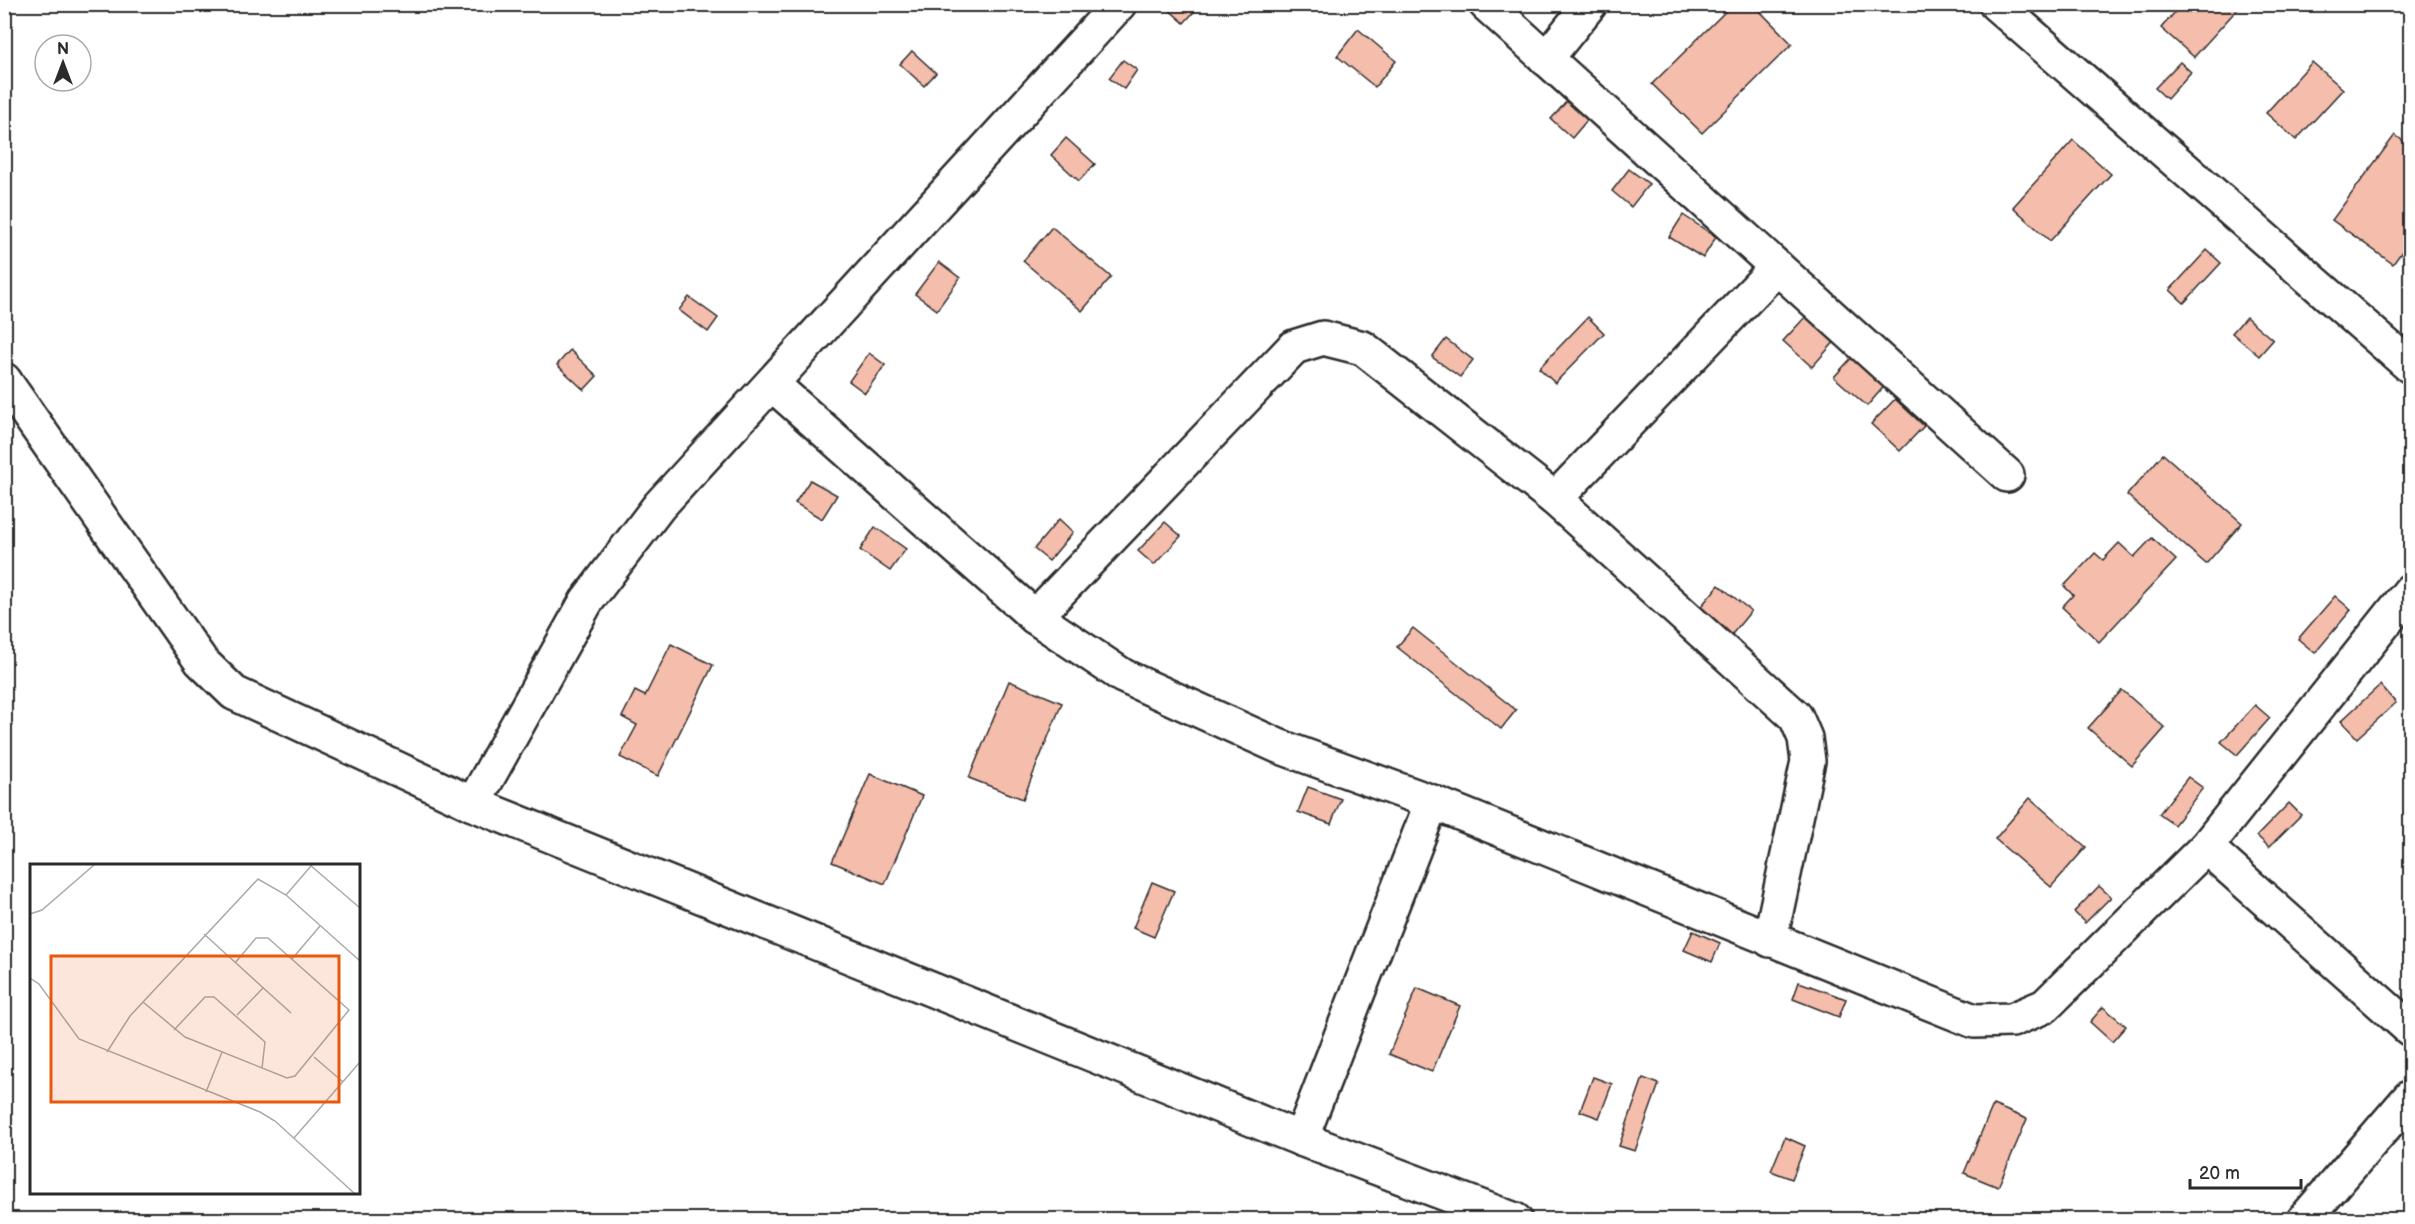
<svg xmlns="http://www.w3.org/2000/svg" width="2415" height="1224" font-family="'Balsamiq Sans',sans-serif">
	<rect width="100%" height="100%" fill="#fff"/>
	<filter id="ink" filterUnits="userSpaceOnUse"><feTurbulence type="fractalNoise" baseFrequency=".0167" numOctaves="2"/><feDisplacementMap in="SourceGraphic" scale="12" xChannelSelector="R" yChannelSelector="G"/><feConvolveMatrix kernelMatrix="1 2 1 2 8 2 1 2 1" color-interpolation-filters="sRGB"/></filter>
	<g filter="url(#ink)">
		<g fill="#f5bdab" stroke="#2b2b2b" stroke-width="1.5">
			<polygon points="1168,4 1201,4 1184,23 1166,7"/>
			<polygon points="1733,4 1753,4 1792,44 1702,133 1652,84"/>
			<polygon points="2182,4 2242,4 2194,57 2161,28"/>
			<polygon points="1358,29 1396,61 1375,87 1337,56"/>
			<polygon points="912,51 936,73 924,86 900,64"/>
			<polygon points="1123,60 1137,70 1124,89 1109,78"/>
			<polygon points="2180,62 2191,72 2167,99 2155,88"/>
			<polygon points="2312,62 2343,89 2296,140 2266,113"/>
			<polygon points="1567,101 1588,119 1572,138 1551,119"/>
			<polygon points="2395,135 2410,146 2410,240 2393,264 2332,220"/>
			<polygon points="1066,138 1095,164 1079,181 1051,155"/>
			<polygon points="2073,140 2111,174 2050,241 2013,207"/>
			<polygon points="1629,169 1649,184 1631,207 1612,191"/>
			<polygon points="1683,215 1716,237 1703,258 1669,237"/>
			<polygon points="1052,227 1111,277 1082,311 1023,261"/>
			<polygon points="2207,250 2221,263 2184,303 2170,290"/>
			<polygon points="939,262 960,278 937,310 915,294"/>
			<polygon points="689,297 718,318 708,332 679,310"/>
			<polygon points="1809,313 1837,339 1812,367 1783,341"/>
			<polygon points="1588,317 1604,333 1555,383 1539,368"/>
			<polygon points="2246,317 2273,340 2259,356 2232,333"/>
			<polygon points="1446,339 1473,360 1460,377 1432,357"/>
			<polygon points="570,350 597,376 584,390 557,365"/>
			<polygon points="869,353 885,365 865,393 849,381"/>
			<polygon points="1855,354 1888,382 1867,406 1834,377"/>
			<polygon points="1895,399 1924,426 1900,451 1871,424"/>
			<polygon points="2163,454 2242,523 2206,564 2127,495"/>
			<polygon points="810,480 837,495 822,519 795,503"/>
			<polygon points="1059,519 1073,532 1049,561 1034,549"/>
			<polygon points="1165,522 1181,536 1154,565 1138,551"/>
			<polygon points="875,527 906,549 890,571 860,550"/>
			<polygon points="2152,538 2176,560 2099,642 2062,607 2073,595 2064,586 2095,553 2103,560 2119,543 2134,557"/>
			<polygon points="1719,585 1751,611 1729,638 1697,611"/>
			<polygon points="2335,596 2351,610 2315,653 2298,639"/>
			<polygon points="1413,628 1516,710 1501,729 1397,647"/>
			<polygon points="671,644 713,665 658,776 620,757 637,725 622,717 635,691 645,696"/>
			<polygon points="1009,681 1062,703 1023,799 969,778"/>
			<polygon points="2380,685 2396,703 2357,738 2341,721"/>
			<polygon points="2122,690 2165,728 2132,766 2088,728"/>
			<polygon points="2255,705 2270,718 2237,755 2221,742"/>
			<polygon points="870,774 922,796 885,884 832,862"/>
			<polygon points="2188,777 2203,788 2174,825 2159,814"/>
			<polygon points="1308,787 1341,799 1331,824 1298,812"/>
			<polygon points="2030,798 2086,847 2051,887 1995,839"/>
			<polygon points="2289,803 2301,815 2269,847 2257,836"/>
			<polygon points="1152,882 1174,891 1154,937 1133,928"/>
			<polygon points="2099,886 2111,897 2085,923 2074,912"/>
			<polygon points="1693,931 1720,943 1712,962 1684,950"/>
			<polygon points="1799,982 1846,999 1839,1017 1793,999"/>
			<polygon points="1417,988 1460,1006 1432,1072 1389,1054"/>
			<polygon points="2103,1007 2126,1026 2112,1042 2090,1022"/>
			<polygon points="1593,1077 1612,1084 1599,1118 1580,1111"/>
			<polygon points="1643,1078 1659,1084 1635,1151 1619,1146"/>
			<polygon points="1993,1105 2027,1119 1998,1187 1964,1173"/>
			<polygon points="1785,1137 1805,1146 1792,1179 1771,1171"/>
		</g>
		<g fill="none" stroke-linecap="round" stroke-linejoin="round">
			<g stroke="#2b2b2b" stroke-width="38">
				<g id="minor">
					<polyline points="1486,4 2007,475"/>
					<polyline points="1996,4 2410,366"/>
					<polyline points="1546,59 1590,4"/>
					<polyline points="4,380 201,661 234,693 473,804 1301,1139 1515,1220"/>
					<polyline points="772,384 1035,617 1123,676 1278,746 1432,802 1974,1021 2012,1020 2045,1006 2206,847 2410,591"/>
					<polyline points="1555,499 1777,267"/>
					<polyline points="1035,617 1294,347 1323,338 1363,348 1555,499 1796,717 1805,738 1808,761 1770,940"/>
					<polyline points="473,804 586,602 659,506 1119,4"/>
					<polyline points="2206,847 2410,1029"/>
					<polyline points="1301,1139 1432,802"/>
					<polyline points="2304,1220 2410,1097"/>
				</g>
			</g>
			<use href="#minor" stroke="#fff" stroke-width="33"/>
		</g>
	</g>
	<g transform="translate(30 864)">
		<rect width="330" height="330" fill="#fff"/>
		<path fill="none" stroke="#aaa" stroke-width="1.5" d="M280,1L330,44M256,31L281,2M0,50L12,46L64,1M174,70L261,149M262,95L290,62M0,114L9,120L49,175L230,248L245,257L324,329M113,138L155,173L257,214L265,212L319,146L238,74H226L205,99M207,151L233,124M144,166L175,133H184L235,178L232,204M77,188L100,152L228,15L256,31L330,97M284,193L313,218M176,228L192,188M264,274L330,198"/>
		<path fill="#e8590c" fill-opacity="0.15" stroke="#e8590c" stroke-width="3" d="M21,92H309V238H21Z"/>
		<rect width="330" height="330" fill="none" stroke="#2b2b2b" stroke-width="3"/>
	</g>
	<rect width="2415" height="1224" fill="none" stroke="#fff" stroke-width="24"/>
	<rect x="12" y="12" width="2391" height="1200" fill="none" stroke="#2b2b2b" stroke-width="2" filter="url(#ink)"/>
	<g transform="translate(63 63)"><circle r="28" fill="#ffffff" stroke="#aaaaaa" stroke-width="1.5"/>
	<path d="M0-4.5L10 22L0 15L-10 22Z" fill="#2b2b2b"/>
	<text y="-9" font-size="16" font-weight="bold" text-anchor="middle" fill="#2b2b2b">N</text>
	</g>
	<path d="M2190 1179v9h111v-9" fill="none" stroke="#2b2b2b" stroke-width="3"/>
	<text x="2199" y="1179" font-size="18" fill="#2b2b2b" stroke="#ffffff" stroke-width="4.5" paint-order="stroke">20 m</text>
</svg>
